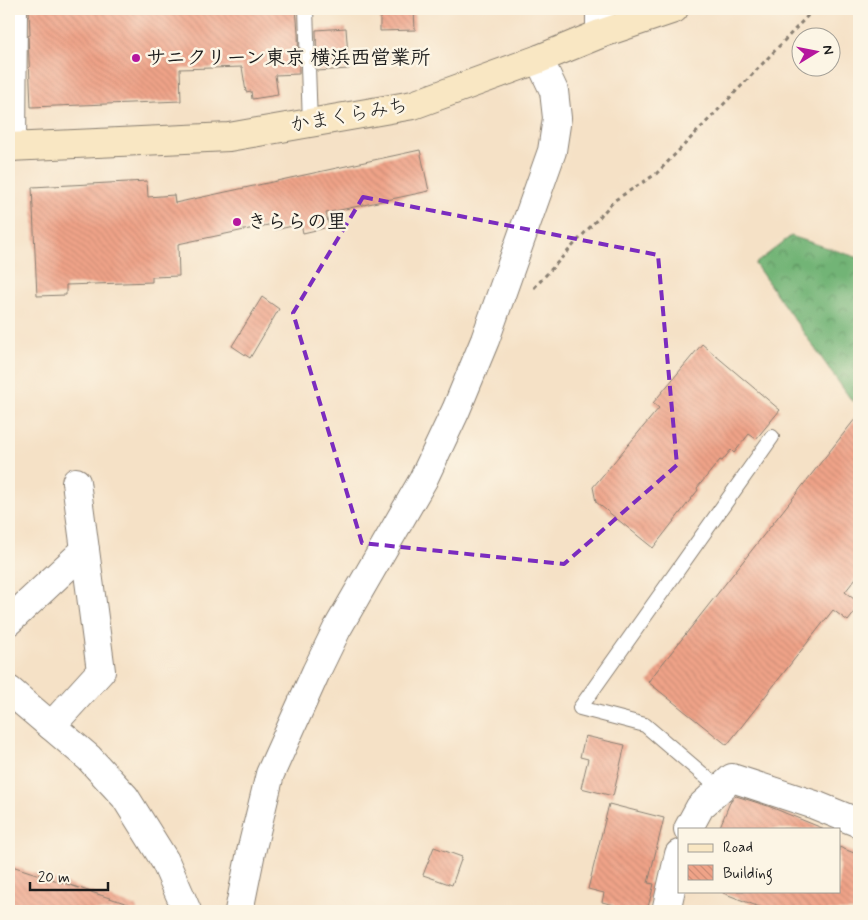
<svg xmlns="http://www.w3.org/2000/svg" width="868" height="920" font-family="Mynerve,'Klee One',sans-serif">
	<defs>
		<pattern id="forest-crowns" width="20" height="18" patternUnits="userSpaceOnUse" patternTransform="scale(1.25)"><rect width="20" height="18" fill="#72b476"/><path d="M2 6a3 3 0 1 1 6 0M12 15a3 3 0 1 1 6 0" fill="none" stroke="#5d9260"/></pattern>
		<pattern id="building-back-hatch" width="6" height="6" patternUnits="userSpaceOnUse" patternTransform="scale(1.25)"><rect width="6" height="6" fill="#efa388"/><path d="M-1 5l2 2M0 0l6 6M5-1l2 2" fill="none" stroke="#cc8c75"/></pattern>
	</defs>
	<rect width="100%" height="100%" fill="#fcf5e5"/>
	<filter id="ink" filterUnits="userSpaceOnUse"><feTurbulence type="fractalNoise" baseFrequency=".02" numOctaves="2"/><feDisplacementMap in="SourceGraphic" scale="10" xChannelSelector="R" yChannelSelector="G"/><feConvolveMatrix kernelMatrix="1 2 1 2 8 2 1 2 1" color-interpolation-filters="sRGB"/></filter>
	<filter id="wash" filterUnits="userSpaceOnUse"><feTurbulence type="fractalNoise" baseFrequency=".0096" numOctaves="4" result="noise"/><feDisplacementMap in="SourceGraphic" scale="20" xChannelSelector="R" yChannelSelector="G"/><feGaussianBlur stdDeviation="1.12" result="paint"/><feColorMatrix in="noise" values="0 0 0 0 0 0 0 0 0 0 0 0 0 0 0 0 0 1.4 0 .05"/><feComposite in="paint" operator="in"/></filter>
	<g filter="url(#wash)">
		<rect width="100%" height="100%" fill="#f5e1c6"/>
		<polygon fill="url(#forest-crowns)" stroke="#476849" points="791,236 859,258 859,400 852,401 755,264"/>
		<g id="blocks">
			<g fill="url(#building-back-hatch)">
				<polygon points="29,9 296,9 298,32 299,74 275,75 278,95 252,99 251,91 246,92 242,67 180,69 181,101 31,107 28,36 30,35"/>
				<polygon points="380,9 414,9 415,30 380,31"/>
				<polygon points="346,28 349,69 317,71 316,30"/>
				<polygon points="420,150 429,191 326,213 329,227 303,233 301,224 275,230 273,224 178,244 179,276 152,277 152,282 66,285 66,295 37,296 32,187 147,181 148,197 174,195 175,203"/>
				<polygon points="262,297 279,309 250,358 232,346"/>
				<polygon points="702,344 780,410 756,439 749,434 734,453 731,450 722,461 720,460 697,488 698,490 653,548 596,502 593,487 659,408 653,403"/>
				<polygon points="859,414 859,574 845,592 859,603 859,607 848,621 833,610 727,745 648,682"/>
				<polygon points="585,736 625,745 613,796 581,788 588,759 580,757"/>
				<polygon points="736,796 768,806 822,828 822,829 719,829 731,800"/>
				<polygon points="609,804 664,818 648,883 654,884 647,911 613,911 614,905 602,902 604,893 588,889"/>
				<polygon points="434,847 462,857 452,885 423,875"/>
				<polygon points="839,847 859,855 859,911 770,911 723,893 723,891 839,891"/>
				<polygon points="9,865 137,907 137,911 23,911 9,906"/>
			</g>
		</g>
	</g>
	<g filter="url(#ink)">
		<use href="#blocks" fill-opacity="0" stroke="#887e71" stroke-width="1"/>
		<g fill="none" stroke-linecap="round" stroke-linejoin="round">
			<g stroke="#887e71" stroke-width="16">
				<g id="service">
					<polyline points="306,9 310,124"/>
					<polyline points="720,789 645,725 580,708 772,437"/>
				</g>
			</g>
			<g stroke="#887e71" stroke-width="30">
				<g id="minor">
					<polyline points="12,147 13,9"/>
					<polyline points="9,621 85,550"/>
					<polyline points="51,726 101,671 76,482"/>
					<polyline points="688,829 700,807 732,778 815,805 859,823"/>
					<polyline points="239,911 251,852 270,774 316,672 337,629 423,480 456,410 485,340 552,151 557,118 554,91 539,59"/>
					<polyline points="666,911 679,854"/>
				</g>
			</g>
			<g stroke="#887e71" stroke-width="30">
				<g id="tertiary">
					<polyline points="600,34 600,9"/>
					<polyline points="9,690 89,758 125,797 165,861 187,911"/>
				</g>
			</g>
			<g stroke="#887e71" stroke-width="30">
				<polyline id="secondary" points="9,147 229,137 413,105 539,59 600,34 674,9"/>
			</g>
			<polyline stroke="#887e71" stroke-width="3" stroke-dasharray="4 4" stroke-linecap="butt" points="534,288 615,200 656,174 751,76 814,9"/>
			<use href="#service" stroke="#fff" stroke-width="14"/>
			<use href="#minor" stroke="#fff" stroke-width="28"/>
			<use href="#tertiary" stroke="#fff" stroke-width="28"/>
			<use href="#secondary" stroke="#f9e7c3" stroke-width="28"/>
		</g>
	</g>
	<path fill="none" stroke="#7b2cbf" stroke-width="4" stroke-dasharray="10 6" stroke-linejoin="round" d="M363,197L658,255L677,465L564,564L362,543L293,313Z"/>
	<g fill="#b5179e" stroke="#fcf5e5" stroke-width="2">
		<circle cx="136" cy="58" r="5"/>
		<circle cx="237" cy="222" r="5"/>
	</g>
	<g text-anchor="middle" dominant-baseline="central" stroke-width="5" stroke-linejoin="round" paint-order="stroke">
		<g font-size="20" font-weight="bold" fill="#1c1c1c" stroke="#fcf5e5" text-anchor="start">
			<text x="146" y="58">サニクリーン東京 横浜西営業所</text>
			<text x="247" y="222">きららの里</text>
		</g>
		<g font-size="20" fill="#1c1c1c" stroke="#fcf5e5">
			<text transform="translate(349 116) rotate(-10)">かまくらみち</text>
		</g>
	</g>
	<rect width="868" height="920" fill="none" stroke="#fcf5e5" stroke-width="30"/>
	<rect x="678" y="828" width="162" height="65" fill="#fcf5e5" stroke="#a29e95"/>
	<rect x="688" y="844" width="25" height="8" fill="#f9e7c3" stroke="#a29e95"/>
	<text x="723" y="852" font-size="15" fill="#1c1c1c">Road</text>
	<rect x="688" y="865" width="25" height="15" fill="url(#building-back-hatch)" stroke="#a29e95"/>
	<text x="723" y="878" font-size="15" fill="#1c1c1c">Building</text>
	<g transform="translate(816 52) rotate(80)"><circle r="24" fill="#fcf5e5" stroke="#a29e95"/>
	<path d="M0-4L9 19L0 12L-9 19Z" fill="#b5179e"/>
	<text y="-8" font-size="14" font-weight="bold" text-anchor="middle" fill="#1c1c1c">N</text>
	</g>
	<path d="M30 882v8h78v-8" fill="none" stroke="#1c1c1c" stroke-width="2.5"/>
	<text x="38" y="882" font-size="15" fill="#1c1c1c" stroke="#fcf5e5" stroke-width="4" paint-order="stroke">20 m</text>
</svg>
